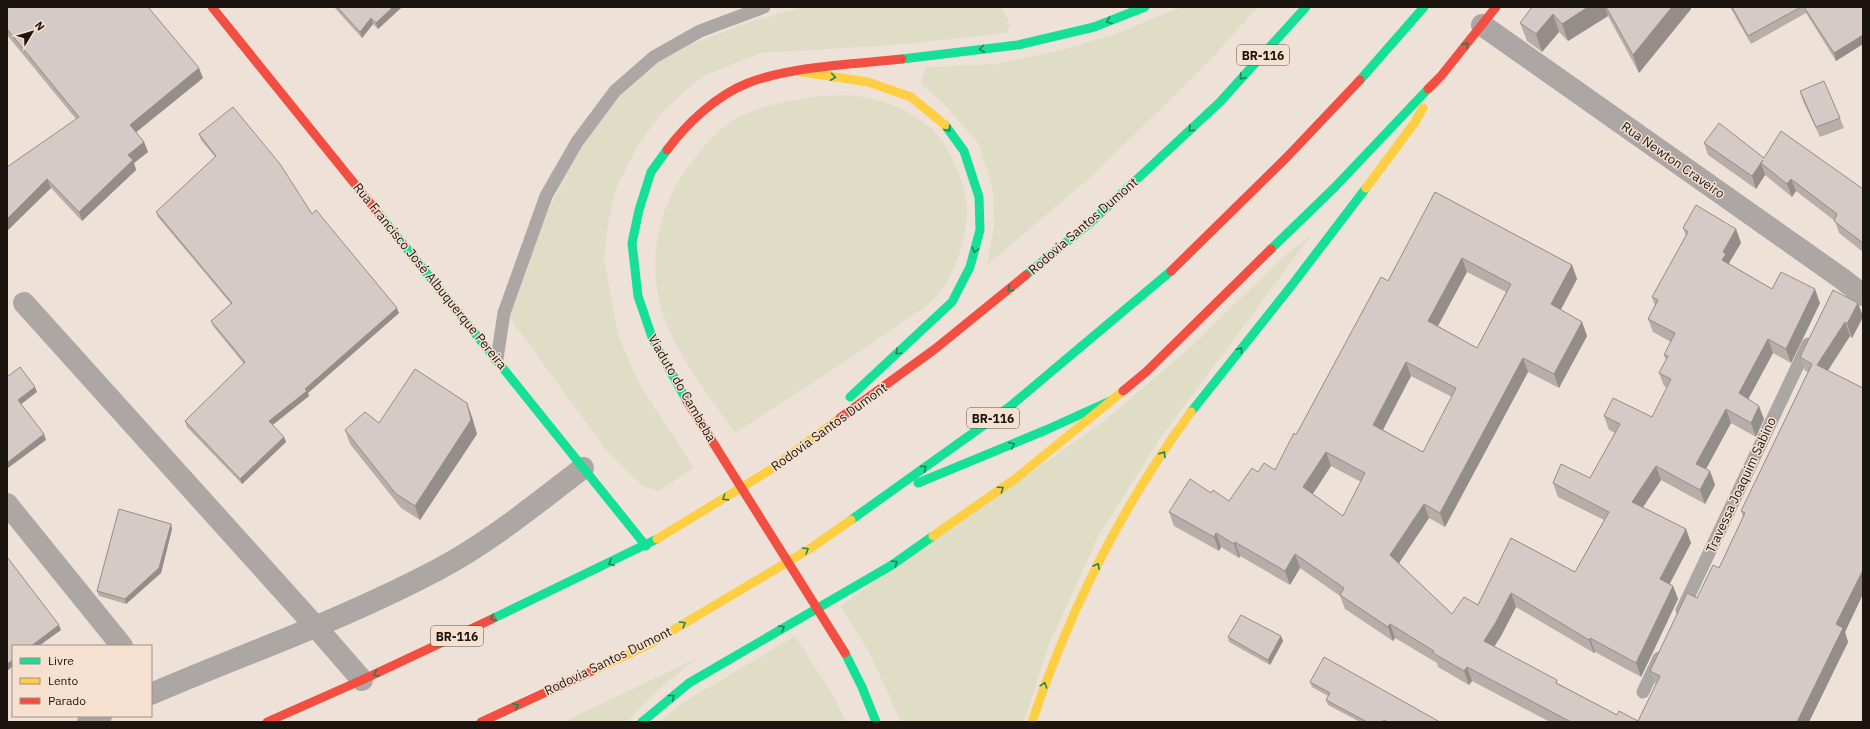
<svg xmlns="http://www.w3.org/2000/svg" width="1870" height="729" font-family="'IBM Plex Sans',sans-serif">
	<rect width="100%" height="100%" fill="#eee2d8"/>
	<g fill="#dfddc6">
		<polygon points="803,7 1002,7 1010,25 1007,33 896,45 761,53 703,76 663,111 637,147 615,191 608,225 604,258 618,335 640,385 694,468 659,491 643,486 606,450 509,317 549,208 564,179 588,137 627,88 660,58 684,47 752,21"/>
		<polygon points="1182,7 1258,7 1211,59 1093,175 987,265 994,226 993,190 979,144 946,106 921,84 926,67 997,64 1060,50 1113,35"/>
		<path d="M823,96C834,96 845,95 856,96C892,100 934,120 950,154C958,171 965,187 967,205C969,234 954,277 935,298C925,308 903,321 891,330C840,366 787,399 735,433C710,397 667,342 659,300C647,242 665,190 704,147C714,135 727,123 741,116C767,104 795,99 823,96Z"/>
		<polygon points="1312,234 1159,440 1099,535 1049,644 1024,722 901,722 869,652 840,606 1103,422 1186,351 1288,253"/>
		<polygon points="795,636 832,693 846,722 659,722 681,704"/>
		<polygon points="697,658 653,694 627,722 563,722"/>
	</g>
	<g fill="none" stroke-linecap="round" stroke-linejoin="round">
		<g stroke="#aca6a5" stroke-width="13">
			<polyline points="497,359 504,313 546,196 577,142 615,91 654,57 700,31 764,7"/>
			<polyline points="1682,610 1808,344"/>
			<polyline points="1643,692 1659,658"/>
		</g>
		<g stroke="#aca6a5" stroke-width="22">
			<polyline points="1482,25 1841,278 1863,295"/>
			<polyline points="24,303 316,627 362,680"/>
			<polyline points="7,504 122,646"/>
			<path d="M151,694C246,653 345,619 437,570C490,542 536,504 583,468"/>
			<polyline points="88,722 101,716"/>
		</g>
		<g stroke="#16e098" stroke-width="9">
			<polyline points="902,59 1018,45 1094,27 1145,7"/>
			<polyline points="1360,80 1424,7"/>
			<polyline points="667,150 651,172 639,210 632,243 638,296 653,340 687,401"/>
			<polyline points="379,214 646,546"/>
			<polyline points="1271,249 1334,188 1428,89"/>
			<polyline points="1026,275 1091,222 1220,102 1306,7"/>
			<polyline points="850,397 952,302 970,267 980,230 979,197 964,151 945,125"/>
			<polyline points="1191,412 1292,285 1366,188"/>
			<polyline points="918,483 1046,430 1110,401"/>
			<polyline points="851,520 1008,408 1171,271"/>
			<polyline points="492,619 657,539"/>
			<polyline points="845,653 862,687 876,722"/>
			<polyline points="642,722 689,683 892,565 933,536"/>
		</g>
		<g stroke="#ffcf43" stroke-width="9">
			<polyline points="795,71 868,82 911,97 945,125"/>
			<polyline points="1366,188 1415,122 1423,108"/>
			<polyline points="933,536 1015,479 1123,391"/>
			<polyline points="657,539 770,470 840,418"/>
			<polyline points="592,671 648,645 811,548 851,520"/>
			<path d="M1032,722C1069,612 1122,506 1191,412"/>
		</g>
		<g stroke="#f24e42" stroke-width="9">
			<polyline points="212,7 379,214"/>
			<polyline points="1428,89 1441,76 1496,7"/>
			<path d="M667,150C687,123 717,95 748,83C792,66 855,64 902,59"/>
			<polyline points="1171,271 1287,157 1360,80"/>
			<polyline points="1123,391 1146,372 1271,249"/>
			<polyline points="840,418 935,349 1026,275"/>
			<polyline points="267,722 362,680 492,619"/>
			<polyline points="481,722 592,671"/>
		</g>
		<polyline stroke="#f24e42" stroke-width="9" points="687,401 845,653"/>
	</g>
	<g fill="#b7aea9" fill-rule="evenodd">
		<polygon points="7,7 203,78 136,132 144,142 148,152 134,163 136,170 82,221 51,188 7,231 76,119 7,35"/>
		<polygon points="334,7 402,7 378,29 373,24 362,38"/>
		<polygon points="1532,7 1691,7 1691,9 1639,73 1608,16 1568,41 1559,32 1542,52 1527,41 1520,23"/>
		<polygon points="1730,7 1863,7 1863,44 1836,61 1806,13 1751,44"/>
		<polygon points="1800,91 1840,118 1844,128 1820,137 1803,101"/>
		<polygon points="199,134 312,214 399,313 308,393 309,396 273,425 286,442 242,484 187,427 185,421 244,364 213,326 211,321 231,304 158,217 156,212 215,157 201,140"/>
		<polygon points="1704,143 1764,158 1863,189 1863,252 1839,233 1835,221 1796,191 1792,197 1765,175 1756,189 1708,155"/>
		<path d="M1435,192L1572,265L1577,279L1561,310L1582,322L1587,336L1559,388L1528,372L1445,527L1429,518L1399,563L1452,614L1478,605L1511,538L1575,572L1604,520L1558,497L1553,483L1590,478L1615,433L1609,430L1604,416L1652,417L1667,388L1664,386L1659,373L1666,360L1664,355L1671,342L1653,332L1648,319L1655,306L1652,297L1686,236L1683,228L1736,229L1741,243L1729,263L1730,264L1772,289L1820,303L1791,363L1773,353L1748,399L1764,419L1756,437L1731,423L1706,469L1710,471L1715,485L1705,504L1661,480L1643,507L1686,529L1691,543L1670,584L1673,586L1678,599L1641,677L1595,652L1594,653L1516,607L1501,636L1494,646L1559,684L1617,715L1638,721L1656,685L1650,671L1697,598L1719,568L1743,517L1741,511L1808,372L1805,371L1800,357L1858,303L1863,317L1852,338L1850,336L1828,371L1863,388V594L1845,632L1848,642L1809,722H1550L1472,681L1469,685L1438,667L1437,663L1395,638L1393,641L1345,609L1340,596L1300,568L1290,585L1240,556L1239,558L1221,547L1219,551L1174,526L1169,512L1211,493L1229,501L1258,472L1275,470L1388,281ZM1467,272L1506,292L1477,348L1438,326ZM1411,376L1452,397L1423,452L1383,430ZM1331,466L1361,482L1343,516L1313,494Z"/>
		<polygon points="472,417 477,434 420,520 401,508 350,444 345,430 379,423"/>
		<polygon points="171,524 172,529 161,573 126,604 99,596 97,591"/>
		<polygon points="1281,636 1283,641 1270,665 1229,642 1228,637"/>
		<polygon points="1310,682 1440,722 1360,722 1328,705 1326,700 1328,696 1312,687"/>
	</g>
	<g fill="#958d8a">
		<polygon points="393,7 402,7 378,29 376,23"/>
		<polygon points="1588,7 1605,7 1608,16 1568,41 1562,24"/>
		<polygon points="1672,7 1691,7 1691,9 1639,73 1633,55"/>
		<polygon points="1553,14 1559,32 1542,52 1536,34"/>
		<polygon points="371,18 373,24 362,38 360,32"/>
		<polygon points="1863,35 1863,44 1836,61 1834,53"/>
		<polygon points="199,68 203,78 134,134 130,125"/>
		<polygon points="144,142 148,152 134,163 136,170 82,221 79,212 128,155"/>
		<polygon points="1761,163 1765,175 1756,189 1752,176"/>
		<polygon points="47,179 51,188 7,231 7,219"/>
		<polygon points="1791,179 1796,191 1792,197 1787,184"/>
		<polygon points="1736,229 1741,243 1729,263 1731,268 1722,260 1723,252"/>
		<polygon points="1462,258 1467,272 1433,335 1428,321"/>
		<polygon points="1572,265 1577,279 1556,318 1551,304"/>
		<polygon points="1815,289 1820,303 1791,363 1786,349"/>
		<polygon points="1858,303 1863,317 1852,338 1847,324"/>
		<polygon points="397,308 399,313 308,393 309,396 271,426 269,421 305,389"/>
		<polygon points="1582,322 1587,336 1559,388 1554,374"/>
		<polygon points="1845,322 1850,336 1822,379 1817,365"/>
		<polygon points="1768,339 1773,353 1744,407 1739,393"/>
		<polygon points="1523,358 1528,372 1445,527 1440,513"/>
		<polygon points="1406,362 1411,376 1378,439 1373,425"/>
		<polygon points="35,387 37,392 20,405 18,400"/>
		<polygon points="467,403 472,417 477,434 420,520 415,506"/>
		<polygon points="1759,406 1764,419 1756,437 1751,423"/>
		<polygon points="1726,409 1731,423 1701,478 1696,464"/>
		<polygon points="44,434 46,440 8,468 7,463"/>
		<polygon points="284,437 286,442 242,484 240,479"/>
		<polygon points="1326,452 1331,466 1308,501 1303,487"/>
		<polygon points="1656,466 1661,480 1637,516 1632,502"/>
		<polygon points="1710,471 1715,485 1705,504 1700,490"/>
		<polygon points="1424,504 1429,518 1395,569 1390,555"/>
		<polygon points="171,524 172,529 161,573 126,604 125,599"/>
		<polygon points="1686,529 1691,543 1665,592 1660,579"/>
		<polygon points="1216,533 1221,547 1219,551 1214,537"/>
		<polygon points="1235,542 1240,556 1239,558 1234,544"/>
		<polygon points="1295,554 1300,568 1290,585 1285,571"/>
		<polygon points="1863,570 1863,594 1845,632 1848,642 1809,722 1797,722 1836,624"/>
		<polygon points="1673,586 1678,599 1641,677 1636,663"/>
		<polygon points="1511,593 1516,607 1501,636 1489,655 1484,641"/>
		<polygon points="1390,624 1395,638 1393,641 1388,627"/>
		<polygon points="59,625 61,630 39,646 31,646"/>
		<polygon points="1281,636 1283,641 1270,665 1268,660"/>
		<polygon points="1590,638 1595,652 1594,653 1589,640"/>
		<polygon points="13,660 13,666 7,671 7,664"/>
		<polygon points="1467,667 1472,681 1469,685 1464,671"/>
	</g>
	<g fill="#d5cac5" stroke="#958d8a" fill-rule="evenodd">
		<polygon points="7,7 148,7 199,68 130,125 144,142 128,155 133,160 79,212 47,179 7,219 7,167 79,117 7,29"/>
		<polygon points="337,7 393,7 376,23 371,18 360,32"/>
		<polygon points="1532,7 1588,7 1562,24 1553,14 1536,34 1520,23"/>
		<polygon points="1606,7 1672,7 1633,55"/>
		<polygon points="1732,7 1801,7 1748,36"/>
		<polygon points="1804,7 1863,7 1863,35 1834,53"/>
		<polygon points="1824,81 1840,118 1816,127 1800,91"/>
		<polygon points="233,107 280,164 312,214 316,210 397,308 305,389 307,391 269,421 284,437 240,479 185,421 245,362 211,321 232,303 156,212 216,156 199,134"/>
		<polygon points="1719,123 1764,158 1781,131 1863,189 1863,243 1834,221 1837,214 1791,179 1787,184 1761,163 1763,160 1752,176 1704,143"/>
		<path d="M1435,192L1572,265L1551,304L1582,322L1554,374L1523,358L1440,513L1424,504L1390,555L1452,614L1464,597L1478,605L1511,538L1575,572L1609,512L1553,483L1561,464L1590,478L1620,424L1604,416L1613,398L1652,417L1671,379L1659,373L1668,356L1664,355L1675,333L1648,319L1658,300L1652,297L1688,232L1683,228L1696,205L1736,229L1723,252L1726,254L1722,260L1772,289L1781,272L1815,289L1786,349L1768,339L1739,393L1759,406L1751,423L1726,409L1696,464L1710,471L1700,490L1656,466L1632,502L1686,529L1660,579L1673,586L1636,663L1590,638L1589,640L1511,593L1496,622L1484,641L1557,680L1556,683L1617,715L1619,711L1638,721L1660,676L1650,671L1687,593L1697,598L1713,565L1719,568L1745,513L1741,511L1812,364L1800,357L1833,290L1858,303L1847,324L1845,322L1817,365L1863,388V570L1836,624L1843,628L1797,722H1571L1467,667L1464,671L1433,653L1434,651L1390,624L1388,627L1340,595L1344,588L1295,554L1285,571L1235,542L1234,544L1216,533L1214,537L1169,512L1190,479L1211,493L1213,490L1229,501L1252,468L1258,472L1264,463L1275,470L1294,433L1296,435L1381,277L1388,281ZM1462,258L1511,284L1477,348L1428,321ZM1406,362L1456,388L1423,452L1373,425ZM1326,452L1365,473L1343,516L1303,487Z"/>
		<polygon points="20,367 35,387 18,400 44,434 7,463 7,377"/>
		<polygon points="415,369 467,403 471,420 415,506 396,494 345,430 365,412 379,423"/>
		<polygon points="119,509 171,524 159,568 125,599 97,591"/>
		<polygon points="7,557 59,625 31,646 13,646 13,660 7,664"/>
		<polygon points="1241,615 1281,636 1268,660 1228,637"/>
		<polygon points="1324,657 1440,722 1387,722 1384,720 1383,722 1367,722 1326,700 1330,693 1310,682"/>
	</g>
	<defs><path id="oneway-chevron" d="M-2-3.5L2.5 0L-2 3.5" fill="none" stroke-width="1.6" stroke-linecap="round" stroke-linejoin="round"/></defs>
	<g stroke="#19855a">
		<use href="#oneway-chevron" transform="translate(1109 21) rotate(159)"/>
		<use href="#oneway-chevron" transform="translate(1466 45) rotate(-51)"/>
		<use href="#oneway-chevron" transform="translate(982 49) rotate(173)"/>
		<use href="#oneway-chevron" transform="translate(833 77) rotate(8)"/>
		<use href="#oneway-chevron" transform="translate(1242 77) rotate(132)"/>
		<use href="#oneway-chevron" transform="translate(948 129) rotate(54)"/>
		<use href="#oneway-chevron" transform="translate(1191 129) rotate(137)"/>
		<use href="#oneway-chevron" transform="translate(975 250) rotate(105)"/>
		<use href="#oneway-chevron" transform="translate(1010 289) rotate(141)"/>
		<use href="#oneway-chevron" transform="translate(1240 350) rotate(-52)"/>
		<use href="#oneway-chevron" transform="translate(898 352) rotate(137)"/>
		<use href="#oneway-chevron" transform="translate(1012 445) rotate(-22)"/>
		<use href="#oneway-chevron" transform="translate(1163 454) rotate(-58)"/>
		<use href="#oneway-chevron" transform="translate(924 468) rotate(-36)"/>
		<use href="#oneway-chevron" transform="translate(1001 489) rotate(-35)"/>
		<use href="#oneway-chevron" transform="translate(725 498) rotate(148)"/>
		<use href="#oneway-chevron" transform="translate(806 550) rotate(-31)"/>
		<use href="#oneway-chevron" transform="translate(611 563) rotate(155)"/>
		<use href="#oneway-chevron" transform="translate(895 563) rotate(-33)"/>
		<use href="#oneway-chevron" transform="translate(1097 566) rotate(-61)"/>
		<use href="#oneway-chevron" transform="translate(493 618) rotate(155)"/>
		<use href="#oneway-chevron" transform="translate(683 624) rotate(-31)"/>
		<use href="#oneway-chevron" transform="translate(782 628) rotate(-30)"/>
		<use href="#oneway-chevron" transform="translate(376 674) rotate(155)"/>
		<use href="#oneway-chevron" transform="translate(1044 685) rotate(-72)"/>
		<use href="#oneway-chevron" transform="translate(672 697) rotate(-39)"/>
		<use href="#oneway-chevron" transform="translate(516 706) rotate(-25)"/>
	</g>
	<g text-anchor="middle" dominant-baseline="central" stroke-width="3" stroke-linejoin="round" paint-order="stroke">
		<g fill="#f6e1d0" stroke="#5d5249" stroke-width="1">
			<rect x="1237" y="45" width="52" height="20" rx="3"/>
			<rect x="967" y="408" width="52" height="20" rx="3"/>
			<rect x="431" y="626" width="52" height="20" rx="3"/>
		</g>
		<g font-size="12" font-weight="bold" fill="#1c150f">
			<text x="1263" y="55">BR-116</text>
			<text x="993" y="418">BR-116</text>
			<text x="457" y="636">BR-116</text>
		</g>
		<g font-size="13" fill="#1c150f" stroke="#f6e1d0">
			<text transform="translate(1673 160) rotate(35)">Rua Newton Craveiro</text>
			<text transform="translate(1083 226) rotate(-41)">Rodovia Santos Dumont</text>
			<text transform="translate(430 276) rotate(51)">Rua Francisco José Albuquerque Pereira</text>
			<text transform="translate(682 388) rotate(60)">Viaduto do Cambeba</text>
			<text transform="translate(829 427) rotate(-36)">Rodovia Santos Dumont</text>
			<text transform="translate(1741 485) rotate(-65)">Travessa Joaquim Sabino</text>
			<text transform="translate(608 661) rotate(-26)">Rodovia Santos Dumont</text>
		</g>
	</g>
	<rect width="1870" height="729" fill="none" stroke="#1c150f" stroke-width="16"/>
	<rect x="12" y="645" width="140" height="72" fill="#f6e1d0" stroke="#9f8f83"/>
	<rect x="20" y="658" width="20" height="6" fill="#16e098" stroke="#9f8f83"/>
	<text x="48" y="665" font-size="12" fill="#1c150f">Livre</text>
	<rect x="20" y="678" width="20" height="6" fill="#ffcf43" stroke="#9f8f83"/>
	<text x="48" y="685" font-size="12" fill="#1c150f">Lento</text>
	<rect x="20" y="698" width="20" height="6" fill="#f24e42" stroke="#9f8f83"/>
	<text x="48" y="705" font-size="12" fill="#1c150f">Parado</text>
	<g transform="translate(32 32) rotate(52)" stroke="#f6e1d0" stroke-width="3" paint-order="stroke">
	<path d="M0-3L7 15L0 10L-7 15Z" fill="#1c150f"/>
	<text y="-6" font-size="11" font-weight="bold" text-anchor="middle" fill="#1c150f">N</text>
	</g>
</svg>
